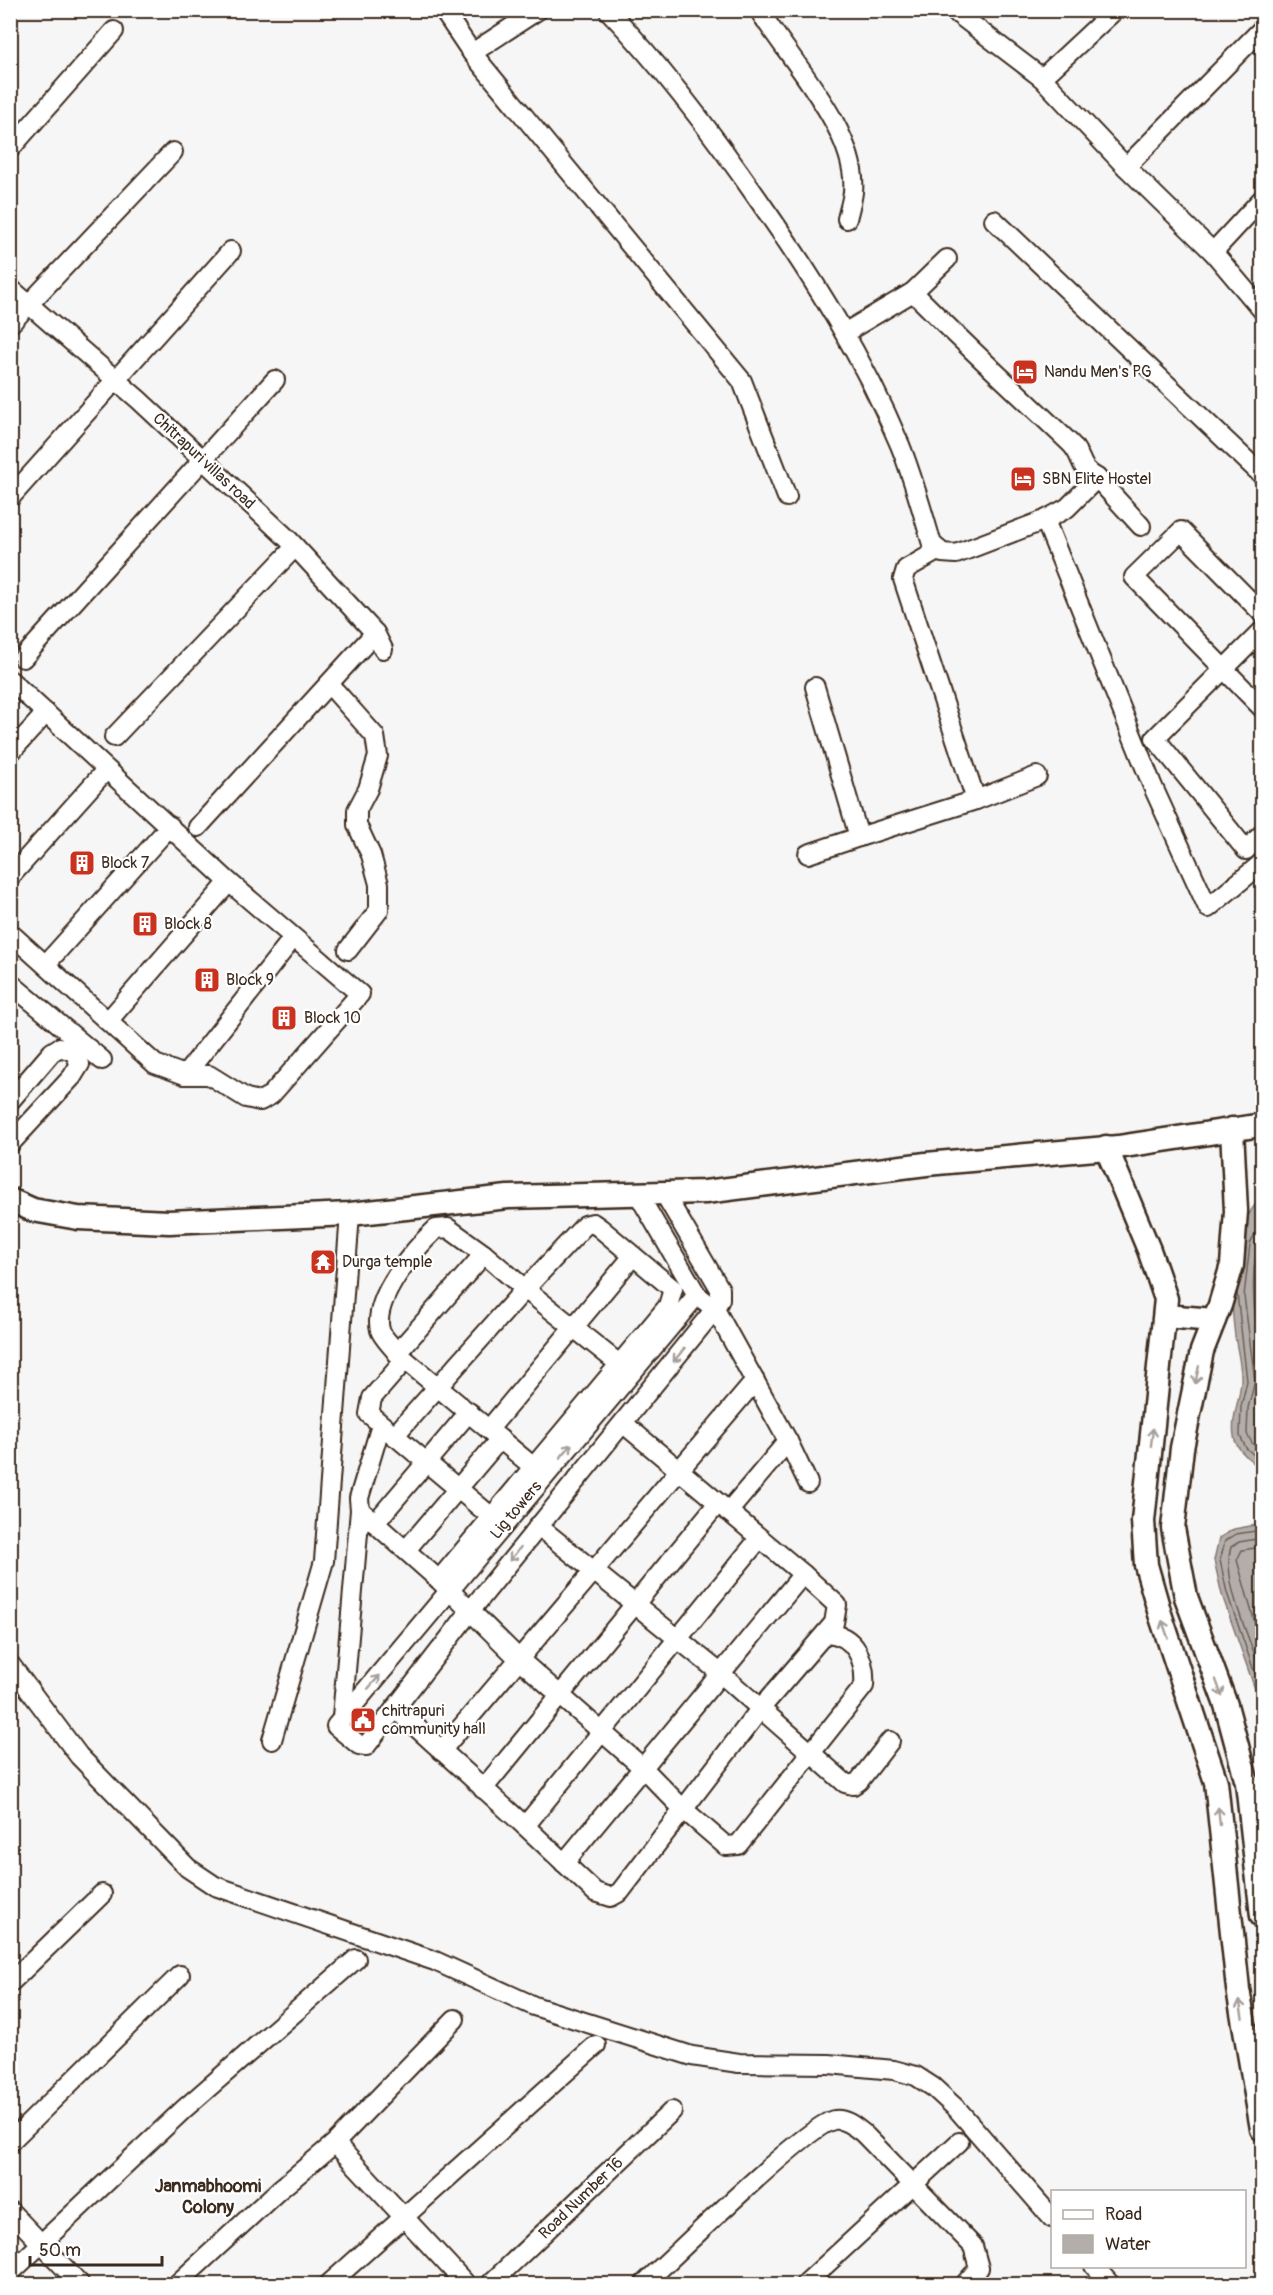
<svg xmlns="http://www.w3.org/2000/svg" width="1273" height="2295" font-family="Pangolin,sans-serif">
	<rect width="100%" height="100%" fill="#f7f6f6"/>
	<filter id="ink" filterUnits="userSpaceOnUse"><feTurbulence type="fractalNoise" baseFrequency=".0167" numOctaves="2"/><feDisplacementMap in="SourceGraphic" scale="12" xChannelSelector="R" yChannelSelector="G"/><feConvolveMatrix kernelMatrix="1 2 1 2 8 2 1 2 1" color-interpolation-filters="sRGB"/></filter>
	<g filter="url(#ink)">
		<g fill="#b4aeaa" stroke="#847972" stroke-width="1.5">
			<path d="M1262,1196V1471C1252,1460 1236,1451 1234,1436C1231,1417 1240,1400 1241,1381C1242,1367 1237,1350 1235,1336C1229,1288 1228,1234 1262,1196Z"/>
			<polygon points="1262,1524 1262,1709 1222,1595 1214,1560 1219,1538 1234,1529"/>
		</g>
		<g fill="none" stroke-linecap="round" stroke-linejoin="round">
			<g stroke="#6b5f56" stroke-width="1.5">
				<polyline points="1262,1219 1250,1244 1244,1296 1255,1381 1248,1408 1247,1434 1252,1443 1262,1452"/>
				<path d="M1262,1238C1245,1272 1258,1333 1262,1369"/>
				<polyline points="1237,1293 1247,1381 1241,1407 1240,1436 1246,1448 1262,1462"/>
				<polyline points="1262,1530 1236,1534 1225,1541 1220,1560 1227,1593 1262,1694"/>
				<path d="M1262,1538L1239,1542L1231,1547C1221,1580 1251,1642 1262,1674"/>
				<polyline points="1262,1547 1242,1550 1237,1560 1262,1648"/>
			</g>
			<g stroke="#3b2a1e" stroke-width="22">
				<g id="minor">
					<polyline points="443,10 472,53 742,381 787,497"/>
					<path d="M608,10C665,70 713,134 760,202C814,279 863,357 900,445C913,477 922,511 932,544L942,553L956,554L1045,520L1067,508L1097,478C1077,467 1084,456 1070,443C1018,393 964,344 913,292"/>
					<path d="M759,10C789,59 859,133 853,192C852,201 849,210 847,219"/>
					<polyline points="953,10 1042,78 1126,167 1213,252 1262,310"/>
					<polyline points="472,53 538,10"/>
					<polyline points="1042,78 1115,10"/>
					<polyline points="10,149 114,31"/>
					<polyline points="1126,167 1262,29"/>
					<polyline points="994,220 1262,475"/>
					<polyline points="1213,252 1262,199"/>
					<polyline points="10,288 139,400 289,540 375,633 383,649"/>
					<polyline points="10,324 173,152"/>
					<polyline points="846,332 913,292 947,259"/>
					<polyline points="1097,478 1141,526"/>
					<polyline points="10,498 231,251"/>
					<polyline points="1045,520 1153,787 1208,908 1262,863"/>
					<polyline points="1262,613 1181,531 1134,577 1262,708"/>
					<polyline points="1262,631 1155,738 1246,850 1262,834"/>
					<polyline points="23,658 275,380"/>
					<polyline points="10,680 229,882 360,994 271,1095 260,1101 246,1098 209,1075 185,1075 155,1064 10,933"/>
					<polyline points="329,684 375,736 378,756 368,789 357,810 357,825 371,855 379,884 379,910 348,950"/>
					<polyline points="815,687 859,837 976,800 903,579 906,569 939,550"/>
					<polyline points="114,737 295,547"/>
					<polyline points="10,753 46,713"/>
					<polyline points="976,800 1037,776"/>
					<polyline points="198,827 375,633"/>
					<polyline points="808,854 859,837"/>
					<polyline points="10,877 106,770"/>
					<polyline points="46,964 170,826"/>
					<polyline points="10,983 102,1060"/>
					<polyline points="108,1021 229,882"/>
					<polyline points="185,1075 293,938"/>
					<polyline points="10,1101 52,1052 60,1047 74,1052 80,1064 72,1077 10,1144"/>
					<polyline points="664,1193 720,1289 720,1299 715,1309 471,1610 366,1746 359,1745 336,1726 697,1295"/>
					<polyline points="638,1194 697,1295 715,1309 788,1441 728,1512"/>
					<path d="M484,1254L448,1228L436,1229C415,1248 372,1299 380,1330C382,1337 392,1346 397,1353L543,1475"/>
					<polyline points="397,1353 484,1254 525,1289 585,1225 593,1223 600,1228 673,1289 668,1306 439,1580"/>
					<polyline points="405,1360 372,1398 369,1414 500,1524"/>
					<polyline points="489,1429 633,1256"/>
					<polyline points="394,1436 525,1289 628,1371"/>
					<polyline points="788,1441 808,1483"/>
					<polyline points="360,1510 359,1498 381,1425"/>
					<polyline points="375,1523 469,1412"/>
					<polyline points="538,1526 719,1672 845,1783 853,1785 859,1781 890,1741"/>
					<polyline points="406,1550 500,1439"/>
					<polyline points="10,1664 79,1756 188,1868 215,1886 435,1961 534,2006 692,2056 739,2063 829,2064 894,2070 916,2076 933,2087 958,2110 1052,2218"/>
					<polyline points="395,1708 525,1826 759,1539"/>
					<path d="M342,1717L360,1510L439,1580L520,1660L642,1767L683,1809L726,1846L738,1845L864,1686C866,1660 855,1635 827,1633"/>
					<polyline points="272,1740 324,1561 350,1214"/>
					<polyline points="441,1751 755,1381"/>
					<polyline points="483,1789 718,1503"/>
					<polyline points="525,1826 595,1892 611,1897 620,1892 761,1708 834,1623 837,1605 803,1574"/>
					<polyline points="564,1863 803,1574 624,1424"/>
					<polyline points="10,1983 102,1894"/>
					<polyline points="10,2142 180,1975"/>
					<polyline points="335,2143 466,2284"/>
					<polyline points="10,2211 80,2284"/>
					<polyline points="1094,2266 1110,2284"/>
					<polyline points="10,2273 184,2109 356,1959"/>
					<polyline points="177,2284 279,2190 335,2143 455,2019"/>
					<polyline points="329,2284 596,2045"/>
					<polyline points="490,2284 672,2111"/>
					<path d="M644,2284C672,2258 808,2124 834,2120C845,2118 855,2127 863,2133L973,2246L979,2268L965,2284"/>
					<polyline points="805,2284 959,2142"/>
				</g>
			</g>
			<g stroke="#3b2a1e" stroke-width="27">
				<g id="tertiary">
					<polyline points="1232,1129 1236,1211 1232,1265 1220,1305 1202,1351 1182,1448 1173,1528 1186,1597 1226,1705 1247,1783 1262,1916"/>
					<polyline points="1106,1147 1149,1250 1166,1299 1143,1521 1146,1565 1160,1614 1216,1782 1238,1989 1262,2129"/>
					<polyline points="10,1200 33,1210 78,1218 169,1222 350,1214 508,1197 705,1192 926,1164 1118,1147 1262,1125"/>
					<polyline points="1165,1316 1214,1320"/>
				</g>
			</g>
			<use href="#minor" stroke="#fff" stroke-width="18"/>
			<use href="#tertiary" stroke="#fff" stroke-width="22"/>
		</g>
		<defs><path id="oneway-shaft" d="M-6 0H5M1.5-3L5.5 0L1.5 3" fill="none" stroke-width="1.6" stroke-linecap="round" stroke-linejoin="round" transform="scale(1.5)"/></defs>
		<g stroke="#a79f9a">
			<use href="#oneway-shaft" transform="translate(679 1355) rotate(129)"/>
			<use href="#oneway-shaft" transform="translate(1197 1375) rotate(102)"/>
			<use href="#oneway-shaft" transform="translate(1152 1437) rotate(-83)"/>
			<use href="#oneway-shaft" transform="translate(566 1451) rotate(-50)"/>
			<use href="#oneway-shaft" transform="translate(515 1554) rotate(129)"/>
			<use href="#oneway-shaft" transform="translate(1165 1629) rotate(-109)"/>
			<use href="#oneway-shaft" transform="translate(374 1682) rotate(-49)"/>
			<use href="#oneway-shaft" transform="translate(1219 1688) rotate(70)"/>
			<use href="#oneway-shaft" transform="translate(1219 1816) rotate(-96)"/>
			<use href="#oneway-shaft" transform="translate(1241 2009) rotate(-100)"/>
		</g>
	</g>
	<defs>
		<g id="hotel-square" transform="scale(1.35)"><rect x="-9" y="-9" width="18" height="18" rx="4" fill="#c8321e" stroke="#fff"/><path d="M-6-4.5h1.5V1H6V5H4.5V3h-9V5H-6ZM-4 0a1.8 1.8 0 1 1 3.6 0ZM.5 0V-2.5h3Q6-2.5 6 0Z" fill="#fff"/></g>
		<g id="building-square" transform="scale(1.35)"><rect x="-9" y="-9" width="18" height="18" rx="4" fill="#c8321e" stroke="#fff"/><path d="M-4-6H4V6H1V3H-1V6H-4ZM-2.5-4.3h1.7v1.8h-1.7ZM.8-4.3h1.7v1.8H.8ZM-2.5-1h1.7V.8h-1.7ZM.8-1h1.7V.8H.8Z" fill="#fff"/></g>
		<g id="temple-square" transform="scale(1.35)"><rect x="-9" y="-9" width="18" height="18" rx="4" fill="#c8321e" stroke="#fff"/><path d="M0-6L5-2H3V0L6.5 2.5H4V6H1.5V3h-3V6H-4V2.5H-6.5L-3 0V-2H-5Z" fill="#fff"/></g>
		<g id="civic-square" transform="scale(1.35)"><rect x="-9" y="-9" width="18" height="18" rx="4" fill="#c8321e" stroke="#fff"/><path d="M-.6-6.5H3V-4.5H.6V-3L4-1V1h2V6H-6V1h2V-1L-.6-3ZM-1.2 2.5V6h2.4V2.5Z" fill="#fff"/></g>
	</defs>
	<g fill-rule="evenodd">
		<use href="#hotel-square" x="1025" y="372"/>
		<use href="#hotel-square" x="1023" y="479"/>
		<use href="#building-square" x="82" y="863"/>
		<use href="#building-square" x="145" y="924"/>
		<use href="#building-square" x="207" y="980"/>
		<use href="#building-square" x="284" y="1018"/>
		<use href="#temple-square" x="323" y="1262"/>
		<use href="#civic-square" x="363" y="1720"/>
	</g>
	<g text-anchor="middle" dominant-baseline="central" stroke-width="4.5" stroke-linejoin="round" paint-order="stroke">
		<g font-size="16" fill="#3b2a1e" stroke="#fff" text-anchor="start">
			<text x="1044" y="372">Nandu Men's PG</text>
			<text x="1042" y="479">SBN Elite Hostel</text>
			<text x="101" y="863">Block 7</text>
			<text x="164" y="924">Block 8</text>
			<text x="226" y="980">Block 9</text>
			<text x="304" y="1018">Block 10</text>
			<text x="342" y="1262">Durga temple</text>
			<text x="382" y="1711">chitrapuri<tspan x="382" dy="18">community hall</tspan></text>
		</g>
		<g font-size="16" fill="#3b2a1e" stroke="#fff">
			<text transform="translate(204 461) rotate(43)">Chitrapuri villas road</text>
			<text transform="translate(516 1510) rotate(-50)">Lig towers</text>
			<text transform="translate(581 2198) rotate(-44)">Road Number 16</text>
		</g>
		<g font-size="18" font-weight="bold" fill="#3b2a1e" stroke="#fff">
			<text x="208" y="2186">Janmabhoomi<tspan x="208" dy="21">Colony</tspan></text>
		</g>
	</g>
	<rect width="1273" height="2295" fill="none" stroke="#fff" stroke-width="36"/>
	<rect x="18" y="18" width="1237" height="2259" fill="none" stroke="#3b2a1e" stroke-width="2" filter="url(#ink)"/>
	<rect x="1051" y="2190" width="195" height="78" fill="#ffffff" stroke="#b1aaa5" stroke-width="1.5"/>
	<rect x="1063" y="2210" width="30" height="9" fill="#ffffff" stroke="#b1aaa5" stroke-width="1.5"/>
	<text x="1105" y="2220" font-size="18" fill="#3b2a1e">Road</text>
	<rect x="1063" y="2235" width="30" height="18" fill="#b4aeaa" stroke="#b1aaa5" stroke-width="1.5"/>
	<text x="1105" y="2250" font-size="18" fill="#3b2a1e">Water</text>
	<path d="M30 2256v9h132v-9" fill="none" stroke="#3b2a1e" stroke-width="3"/>
	<text x="39" y="2256" font-size="18" fill="#3b2a1e" stroke="#ffffff" stroke-width="4.5" paint-order="stroke">50 m</text>
</svg>
